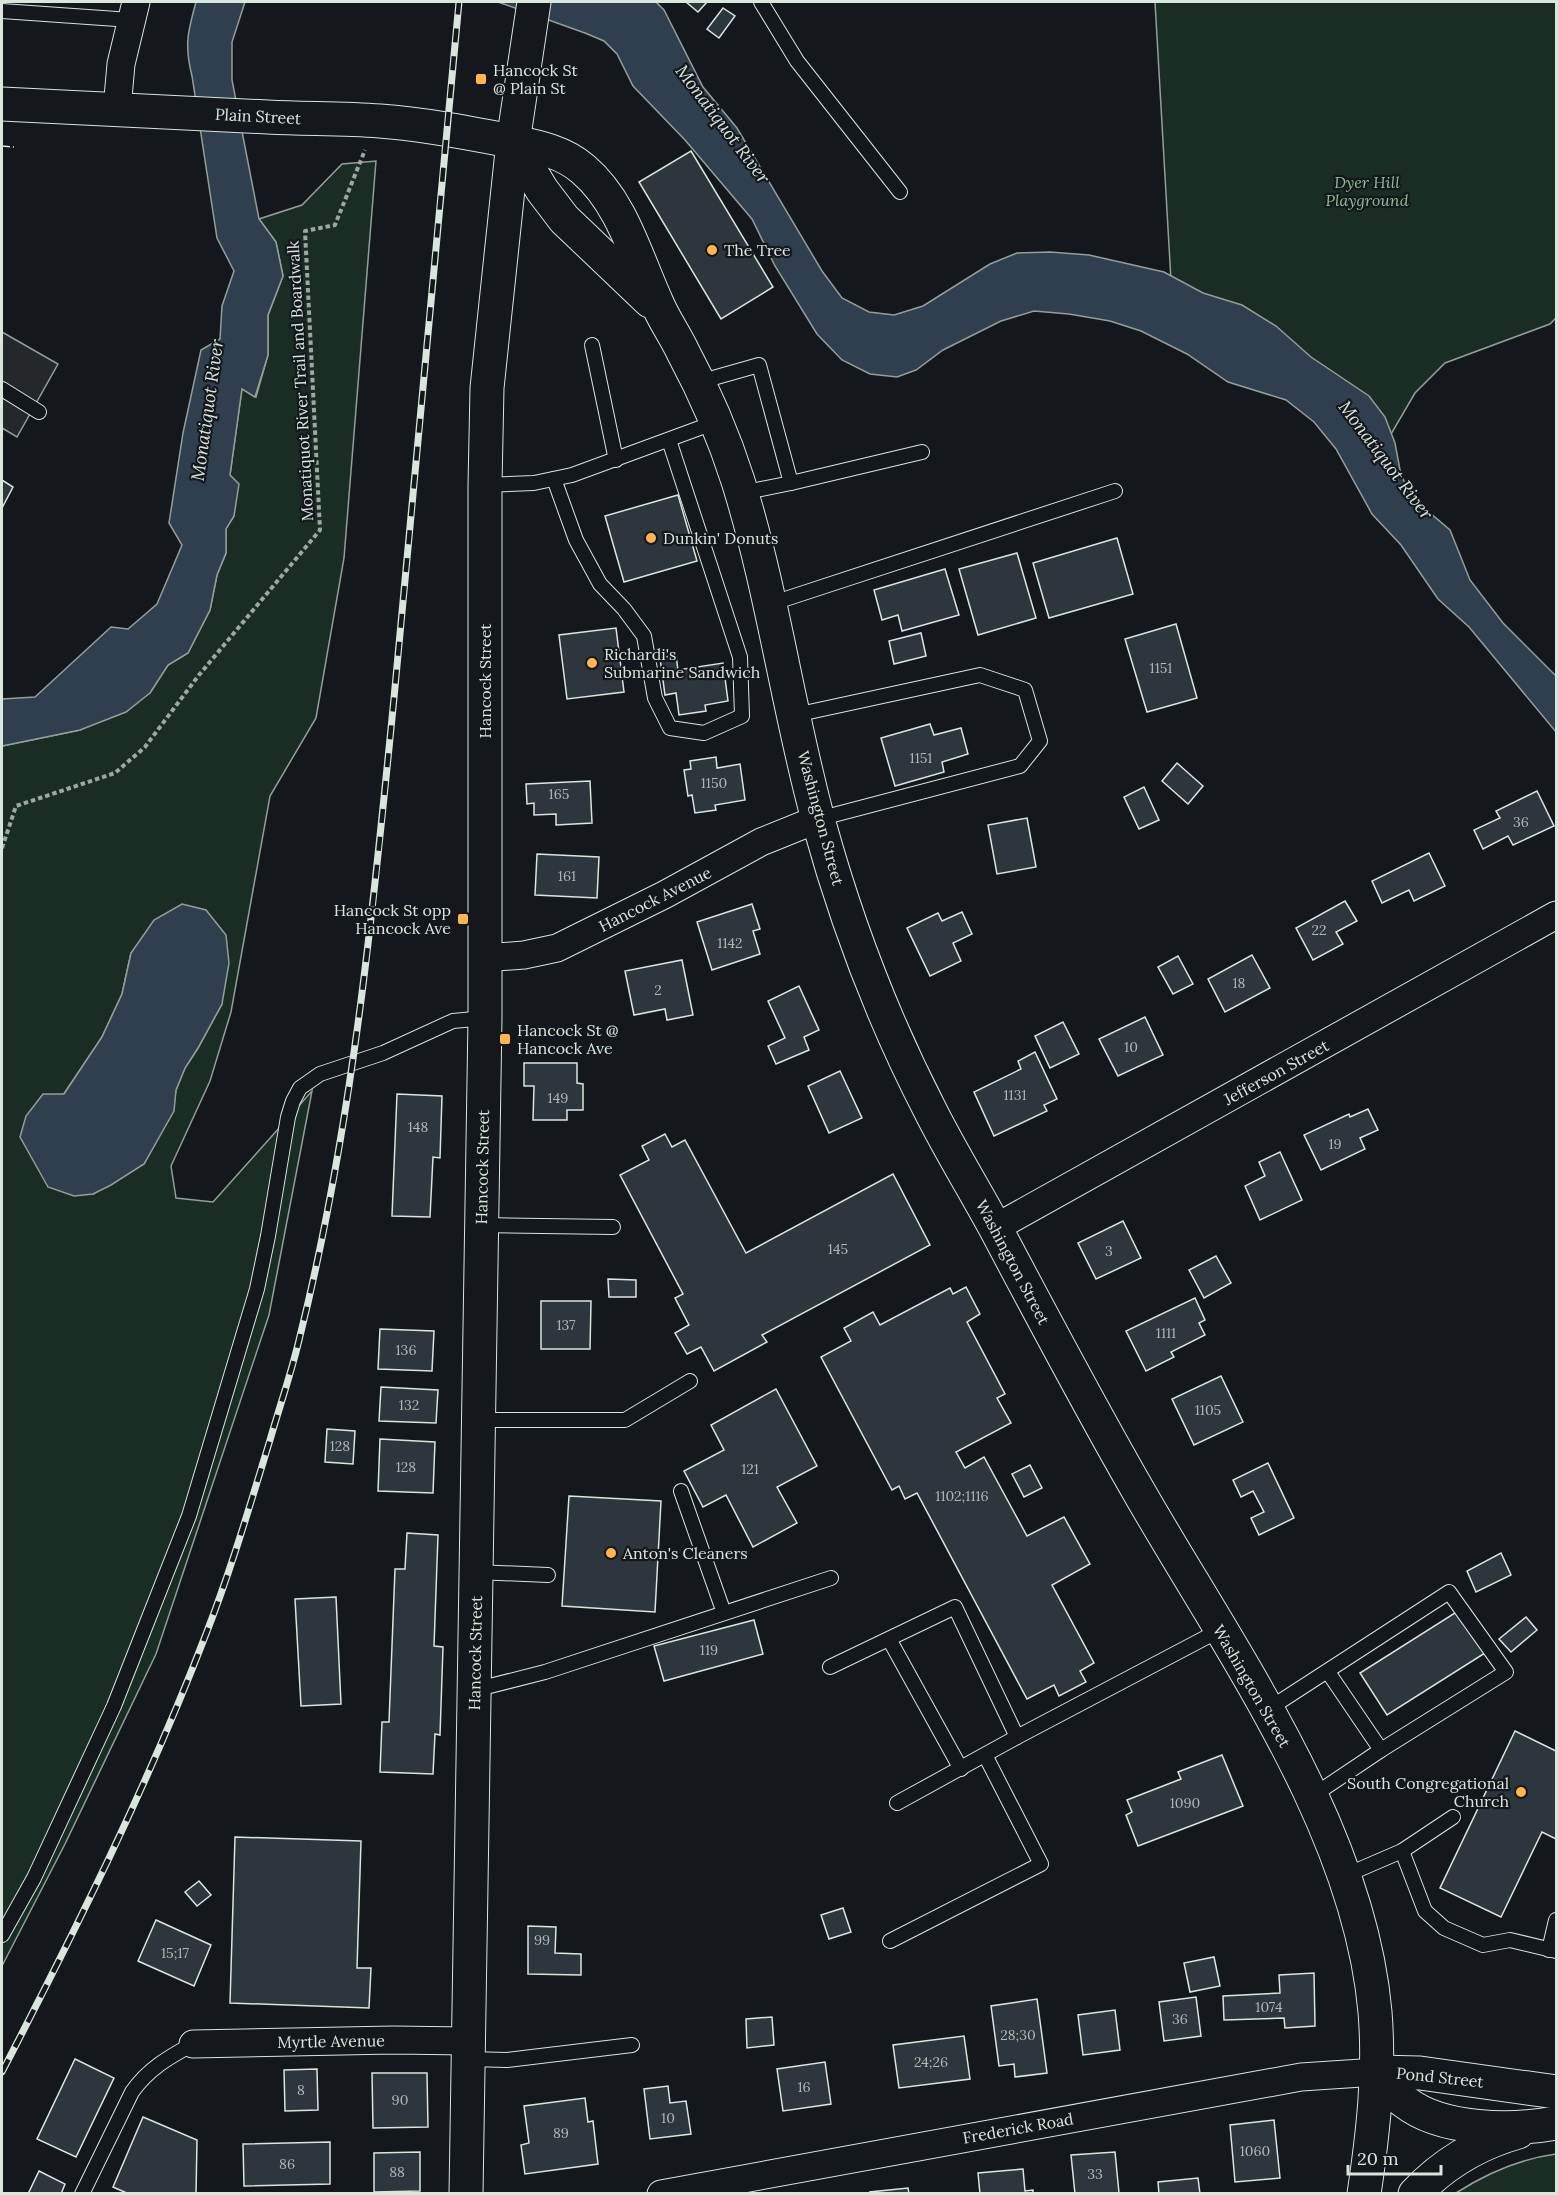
<svg xmlns="http://www.w3.org/2000/svg" width="1558" height="2195" font-family="Lora,serif">
	<rect width="100%" height="100%" fill="#14181c"/>
	<g fill="#1a2d24" stroke="#939e99" stroke-width="1.5" fill-rule="evenodd">
		<polygon points="1155,2 1556,2 1556,318 1550,324 1445,363 1415,393 1380,453 1172,298"/>
		<path d="M376,161L344,558L316,718L270,796L231,1012L210,1081L171,1166L176,1198L213,1202L312,1091L269,1315L156,1654L65,1844L2,1966V746L80,730L150,693L168,665L188,653L210,610L217,575L226,553V528L234,516L230,475L242,388L256,397L268,355V315L283,276L276,242L259,219L302,205L342,164ZM131,953L222,1004L198,1048L185,1068L176,1090L173,1111L144,1164L93,1194L63,1095L102,1037L122,994Z"/>
		<path d="M1556,2154V2193H1456C1487,2173 1519,2159 1556,2154Z"/>
	</g>
	<polygon fill="#24282b" stroke="#939e99" stroke-width="1.5" points="2,332 58,364 17,437 2,428"/>
	<g fill="#2f3f4d" stroke="#939e99" stroke-width="1.5">
		<path d="M196,2H245L232,42V80L259,219L276,242L283,276L268,315V355L255,397L242,389L230,475L239,484L234,516L226,529V553L217,575L210,610L188,653L168,665L150,693L126,712L80,730L2,746V699L35,697L111,627L128,629L157,604L182,545L169,523L183,433L201,350L220,339L222,306L234,271L217,238L192,76C184,45 188,31 196,2Z"/>
		<polygon points="498,2 656,2 664,10 703,87 737,128 822,271 842,298 869,312 894,315 923,306 990,264 1017,253 1050,252 1089,255 1164,272 1203,293 1242,305 1276,326 1311,357 1369,396 1385,417 1395,443 1400,470 1409,495 1450,530 1470,580 1503,623 1556,676 1556,732 1469,627 1438,599 1401,545 1372,514 1336,449 1314,422 1286,400 1228,382 1187,354 1141,331 1110,321 1069,314 1034,311 1001,321 943,350 916,370 897,377 870,374 842,360 817,334 775,266 752,219 685,140 633,86 617,54 604,41 585,33"/>
		<polygon points="182,904 206,910 226,935 229,963 222,1004 198,1048 185,1068 176,1090 174,1111 144,1164 111,1185 93,1194 74,1196 48,1187 20,1137 26,1116 43,1094 64,1094 102,1037 122,994 131,953 154,920"/>
	</g>
	<g fill="#2c363c" stroke="#d8e6dc" stroke-width="1.5">
		<polygon points="686,2 707,2 698,12"/>
		<polygon points="723,8 735,16 719,38 707,29"/>
		<polygon points="691,151 773,287 721,319 639,182"/>
		<polygon points="2,480 13,487 2,508"/>
		<polygon points="678,495 697,561 624,582 605,516"/>
		<polygon points="1117,538 1133,594 1049,618 1033,563"/>
		<polygon points="1017,553 1036,618 978,635 959,569"/>
		<polygon points="945,569 959,615 902,631 898,615 882,620 874,590"/>
		<polygon points="1176,624 1197,698 1147,712 1125,639"/>
		<polygon points="616,628 624,692 567,699 559,635"/>
		<polygon points="921,633 926,656 894,664 889,641"/>
		<polygon points="676,655 678,670 723,663 728,701 705,705 706,711 679,715 676,693 665,695 660,658"/>
		<polygon points="930,724 934,735 961,728 968,754 942,762 944,772 895,786 881,738"/>
		<polygon points="716,757 717,768 740,764 745,800 715,805 716,810 695,813 692,795 688,796 684,770 691,769 690,761"/>
		<polygon points="1177,763 1203,786 1188,804 1162,781"/>
		<polygon points="590,781 592,823 556,825 556,814 534,815 534,803 527,804 526,784"/>
		<polygon points="1144,787 1159,820 1139,829 1124,797"/>
		<polygon points="1537,791 1554,826 1513,845 1508,836 1483,849 1474,830 1500,818 1496,811"/>
		<polygon points="1027,818 1036,867 997,874 988,825"/>
		<polygon points="1429,853 1445,886 1414,901 1409,890 1382,903 1372,881"/>
		<polygon points="537,854 599,857 597,898 535,895"/>
		<polygon points="1345,901 1357,921 1336,932 1343,944 1313,960 1296,928"/>
		<polygon points="752,904 760,929 753,931 760,954 712,970 697,922"/>
		<polygon points="962,912 972,934 953,943 961,961 930,976 907,928 938,913 942,921"/>
		<polygon points="1252,955 1270,988 1225,1012 1208,979"/>
		<polygon points="1178,956 1193,984 1173,994 1158,967"/>
		<polygon points="682,960 693,1015 667,1020 665,1009 634,1015 625,971"/>
		<polygon points="799,986 819,1030 804,1037 809,1050 776,1064 768,1046 785,1038 768,1001"/>
		<polygon points="1145,1017 1163,1055 1118,1076 1099,1039"/>
		<polygon points="1063,1022 1079,1054 1050,1068 1035,1036"/>
		<polygon points="1035,1052 1057,1099 1044,1105 1047,1111 994,1136 974,1092 1021,1069 1018,1061"/>
		<polygon points="524,1063 577,1063 577,1083 583,1084 583,1110 567,1110 567,1120 533,1120 534,1086 524,1086"/>
		<polygon points="840,1071 862,1118 829,1133 808,1086"/>
		<polygon points="397,1094 442,1096 440,1158 433,1157 430,1217 392,1216"/>
		<polygon points="1368,1109 1378,1130 1360,1138 1365,1149 1321,1170 1304,1135 1349,1114 1350,1117"/>
		<polygon points="665,1134 672,1147 685,1140 746,1253 893,1174 930,1245 762,1335 767,1342 714,1371 701,1347 687,1354 675,1333 689,1325 675,1298 683,1294 620,1175 649,1160 642,1146"/>
		<polygon points="1280,1152 1302,1200 1260,1220 1245,1186 1265,1176 1259,1162"/>
		<polygon points="1123,1221 1141,1258 1096,1279 1078,1243"/>
		<polygon points="1216,1256 1231,1283 1204,1298 1189,1270"/>
		<polygon points="608,1279 636,1280 636,1297 609,1297"/>
		<polygon points="966,1287 980,1314 967,1322 1005,1394 997,1398 1011,1423 956,1452 965,1468 984,1457 1027,1536 1064,1517 1090,1564 1052,1585 1094,1663 1080,1671 1086,1682 1059,1696 1054,1685 1027,1699 917,1493 905,1499 899,1486 892,1490 821,1357 851,1341 844,1328 873,1312 880,1325 950,1288 953,1294"/>
		<polygon points="1195,1298 1205,1320 1199,1323 1205,1335 1171,1352 1174,1357 1146,1371 1126,1331"/>
		<polygon points="541,1301 591,1301 590,1349 541,1349"/>
		<polygon points="380,1329 434,1331 432,1371 378,1369"/>
		<polygon points="1221,1376 1243,1422 1194,1445 1172,1399"/>
		<polygon points="381,1387 438,1390 436,1423 379,1421"/>
		<polygon points="776,1389 817,1466 777,1487 797,1523 753,1547 726,1495 703,1507 684,1471 724,1450 711,1425"/>
		<polygon points="327,1429 355,1431 353,1464 325,1462"/>
		<polygon points="380,1439 435,1442 433,1493 378,1491"/>
		<polygon points="1268,1463 1294,1518 1259,1535 1251,1518 1264,1512 1253,1491 1241,1497 1233,1480"/>
		<polygon points="1030,1465 1042,1488 1024,1497 1012,1474"/>
		<polygon points="569,1496 661,1501 655,1612 562,1606"/>
		<polygon points="407,1533 438,1535 434,1646 443,1647 440,1735 435,1734 433,1774 380,1772 382,1722 389,1722 395,1569 405,1569"/>
		<polygon points="1501,1553 1511,1575 1476,1592 1467,1571"/>
		<polygon points="336,1597 341,1704 301,1706 295,1599"/>
		<polygon points="1458,1611 1485,1653 1387,1715 1360,1673"/>
		<polygon points="1526,1617 1537,1630 1511,1652 1499,1639"/>
		<polygon points="754,1620 763,1654 664,1681 654,1646"/>
		<polygon points="1515,1731 1556,1751 1556,1839 1542,1832 1501,1917 1440,1888"/>
		<polygon points="1222,1755 1243,1806 1138,1846 1126,1815 1132,1812 1127,1800 1181,1779 1178,1772"/>
		<polygon points="235,1837 361,1841 357,1968 371,1968 369,2008 230,2003"/>
		<polygon points="199,1881 211,1895 197,1906 185,1892"/>
		<polygon points="843,1908 851,1932 829,1939 821,1915"/>
		<polygon points="156,1920 211,1945 194,1986 138,1961"/>
		<polygon points="528,1926 556,1927 555,1953 581,1954 581,1975 528,1974"/>
		<polygon points="1214,1957 1220,1986 1190,1992 1184,1963"/>
		<polygon points="1314,1973 1315,2026 1285,2028 1284,2018 1224,2020 1223,1996 1280,1993 1279,1975"/>
		<polygon points="1196,1997 1201,2036 1164,2041 1159,2002"/>
		<polygon points="1037,1999 1047,2073 1015,2077 1014,2064 999,2066 991,2006"/>
		<polygon points="1115,2010 1120,2050 1083,2055 1078,2015"/>
		<polygon points="772,2017 774,2045 747,2048 746,2019"/>
		<polygon points="964,2036 970,2079 899,2088 893,2045"/>
		<polygon points="75,2059 114,2078 76,2157 37,2139"/>
		<polygon points="825,2062 831,2104 783,2111 777,2069"/>
		<polygon points="317,2069 318,2110 285,2111 284,2070"/>
		<polygon points="372,2073 427,2073 428,2127 373,2128"/>
		<polygon points="668,2086 670,2103 686,2101 691,2134 650,2139 644,2089"/>
		<polygon points="585,2098 588,2122 593,2121 598,2164 525,2174 521,2145 529,2143 524,2106"/>
		<polygon points="143,2117 197,2140 196,2194 129,2194 113,2187"/>
		<polygon points="1274,2120 1280,2178 1235,2182 1230,2125"/>
		<polygon points="330,2142 330,2184 244,2186 243,2144"/>
		<polygon points="420,2152 420,2191 374,2192 374,2153"/>
		<polygon points="1115,2152 1119,2193 1075,2194 1071,2155"/>
		<polygon points="1023,2169 1025,2191 1033,2190 1033,2194 980,2194 978,2173"/>
		<polygon points="39,2171 65,2184 61,2194 28,2194"/>
		<polygon points="1198,2178 1200,2194 1159,2194 1158,2182"/>
		<polygon points="908,2188 909,2194 871,2194 870,2192"/>
	</g>
	<g fill="none" stroke-linecap="round" stroke-linejoin="round">
		<g stroke="#d8e6dc" stroke-width="16">
			<g id="lane">
				<polyline points="761,2 797,61 900,192"/>
				<polyline points="2,11 131,20"/>
				<polyline points="592,345 616,460"/>
				<polyline points="699,382 759,365 791,483 922,452"/>
				<polyline points="2,389 39,412"/>
				<polyline points="554,479 576,540 600,584 624,609 644,636 655,698 670,728 704,733 742,716 740,657 669,440"/>
				<polyline points="485,485 534,483 572,475 716,422"/>
				<polyline points="741,493 791,483"/>
				<polyline points="770,604 1115,491"/>
				<polyline points="795,715 980,675 1025,690 1040,741 1020,766 818,819"/>
				<polyline points="482,1225 613,1227"/>
				<polyline points="478,1420 625,1420 690,1381"/>
				<polyline points="681,1491 724,1613"/>
				<polyline points="476,1572 548,1575"/>
				<polyline points="889,1639 961,1769"/>
				<polyline points="830,1667 955,1607 1017,1737 1220,1630"/>
				<polyline points="1328,1672 1381,1750"/>
				<polyline points="474,1690 545,1672 831,1578"/>
				<polyline points="1267,1710 1449,1592 1506,1672 1381,1750 1311,1797"/>
				<polyline points="897,1803 1017,1737"/>
				<polyline points="1402,1851 1453,1817"/>
				<polyline points="1344,1876 1402,1851 1425,1911 1444,1928 1483,1945 1510,1940 1556,1951"/>
				<polyline points="2,1935 34,1878 114,1706 189,1516 257,1289 268,1236 288,1117 293,1101 300,1088 320,1074 383,1053 453,1021 485,1018"/>
				<polyline points="890,1941 1041,1864 985,1755"/>
				<polyline points="1549,1950 1556,1920"/>
				<polyline points="468,2059 507,2060 632,2045"/>
				<path d="M82,2194L132,2092C148,2069 169,2057 193,2044"/>
			</g>
		</g>
		<g stroke="#d8e6dc" stroke-width="29">
			<g id="street">
				<polyline points="117,109 121,64 136,2"/>
				<polyline points="485,958 524,955 557,948 664,895 761,842 818,819"/>
				<polyline points="995,1228 1556,915"/>
				<polyline points="193,2044 393,2040 468,2041"/>
				<polyline points="661,2194 1301,2077 1377,2072"/>
			</g>
		</g>
		<g stroke="#d8e6dc" stroke-width="35">
			<g id="secondary">
				<path d="M2,104C90,108 179,112 268,117C305,119 343,118 380,121C422,124 464,132 505,140C533,146 561,150 583,169C622,202 636,257 657,303C664,320 675,335 683,352C705,393 724,437 738,481C773,593 788,710 819,823C846,921 883,1019 930,1110C951,1152 976,1192 998,1233C1044,1320 1090,1407 1139,1492C1229,1649 1359,1827 1375,2012C1380,2073 1373,2133 1364,2194"/>
				<polyline points="513,142 542,190 564,219 650,301"/>
				<path d="M1377,2072C1385,2083 1393,2094 1405,2102C1442,2131 1512,2131 1556,2123"/>
				<polyline points="1377,2072 1420,2073 1556,2092"/>
				<polyline points="466,2194 485,1018 485,485 487,388 513,142 534,2"/>
				<path d="M1415,2194C1443,2164 1479,2143 1518,2132"/>
			</g>
		</g>
		<polyline stroke="#9da8a2" stroke-width="4" stroke-dasharray="4.5 3" stroke-linecap="butt" points="2,848 16,806 115,773 145,747 199,675 320,530 305,231 335,225 365,150"/>
		<use href="#lane" stroke="#14181c" stroke-width="14"/>
		<use href="#street" stroke="#14181c" stroke-width="27"/>
		<use href="#secondary" stroke="#14181c" stroke-width="33"/>
		<g stroke="#d8e6dc" stroke-width="7">
			<path id="rail" d="M2,2072C76,1929 148,1785 206,1634C231,1570 250,1505 270,1440C280,1405 292,1371 300,1336C352,1127 373,912 394,698C416,466 437,234 459,2"/>
		</g>
		<use href="#rail" stroke="#14181c" stroke-width="4.5" stroke-dasharray="14" stroke-linecap="butt"/>
		<polyline stroke="#d8e6dc" stroke-width="1.5" stroke-dasharray="8 3" stroke-linecap="butt" points="2,146 14,147"/>
	</g>
	<g fill="#ffb74d" stroke="#14181c" stroke-width="2">
		<rect x="475" y="73" width="12" height="12" rx="3"/>
		<circle cx="712" cy="250" r="6"/>
		<circle cx="651" cy="538" r="6"/>
		<circle cx="592" cy="663" r="6"/>
		<rect x="457" y="913" width="12" height="12" rx="3"/>
		<rect x="499" y="1033" width="12" height="12" rx="3"/>
		<circle cx="611" cy="1553" r="6"/>
		<circle cx="1521" cy="1792" r="6"/>
	</g>
	<g text-anchor="middle" dominant-baseline="central" stroke-width="4.5" stroke-linejoin="round" paint-order="stroke">
		<g font-size="14" fill="#adbab4">
			<text x="1161" y="668">1151</text>
			<text x="921" y="758">1151</text>
			<text x="714" y="783">1150</text>
			<text x="559" y="794">165</text>
			<text x="1521" y="822">36</text>
			<text x="567" y="876">161</text>
			<text x="1319" y="930">22</text>
			<text x="730" y="943">1142</text>
			<text x="1239" y="983">18</text>
			<text x="658" y="990">2</text>
			<text x="1131" y="1047">10</text>
			<text x="1015" y="1095">1131</text>
			<text x="558" y="1098">149</text>
			<text x="418" y="1127">148</text>
			<text x="1335" y="1144">19</text>
			<text x="838" y="1249">145</text>
			<text x="1109" y="1251">3</text>
			<text x="566" y="1325">137</text>
			<text x="1166" y="1333">1111</text>
			<text x="406" y="1350">136</text>
			<text x="409" y="1405">132</text>
			<text x="1208" y="1410">1105</text>
			<text x="340" y="1446">128</text>
			<text x="406" y="1467">128</text>
			<text x="750" y="1469">121</text>
			<text x="962" y="1496">1102;1116</text>
			<text x="709" y="1650">119</text>
			<text x="1185" y="1803">1090</text>
			<text x="542" y="1940">99</text>
			<text x="175" y="1953">15;17</text>
			<text x="1269" y="2007">1074</text>
			<text x="1180" y="2019">36</text>
			<text x="1018" y="2035">28;30</text>
			<text x="931" y="2062">24;26</text>
			<text x="804" y="2087">16</text>
			<text x="301" y="2090">8</text>
			<text x="400" y="2100">90</text>
			<text x="668" y="2118">10</text>
			<text x="561" y="2133">89</text>
			<text x="1255" y="2151">1060</text>
			<text x="287" y="2164">86</text>
			<text x="397" y="2172">88</text>
			<text x="1095" y="2174">33</text>
		</g>
		<g font-size="16" fill="#d8e6dc" stroke="#14181c" text-anchor="start">
			<text x="493" y="70">Hancock St<tspan x="493" dy="18">@ Plain St</tspan></text>
			<text x="724" y="250">The Tree</text>
			<text x="663" y="538">Dunkin' Donuts</text>
			<text x="604" y="654">Richardi's<tspan x="604" dy="18">Submarine Sandwich</tspan></text>
			<text x="451" y="910" text-anchor="end">Hancock St opp<tspan x="451" dy="18">Hancock Ave</tspan></text>
			<text x="517" y="1030">Hancock St @<tspan x="517" dy="18">Hancock Ave</tspan></text>
			<text x="623" y="1553">Anton's Cleaners</text>
			<text x="1509" y="1783" text-anchor="end">South Congregational<tspan x="1509" dy="18">Church</tspan></text>
		</g>
		<g font-size="16" fill="#d8e6dc" stroke="#14181c">
			<text transform="translate(258 116) rotate(3)">Plain Street</text>
			<text transform="translate(300 381) rotate(-93)">Monatiquot River Trail and Boardwalk</text>
			<text transform="translate(485 681) rotate(-90)">Hancock Street</text>
			<text transform="translate(821 818) rotate(75)">Washington Street</text>
			<text transform="translate(655 899) rotate(-27)">Hancock Avenue</text>
			<text transform="translate(1276 1072) rotate(-29)">Jefferson Street</text>
			<text transform="translate(482 1167) rotate(-89)">Hancock Street</text>
			<text transform="translate(1013 1262) rotate(62)">Washington Street</text>
			<text transform="translate(475 1653) rotate(-89)">Hancock Street</text>
			<text transform="translate(1252 1686) rotate(60)">Washington Street</text>
			<text transform="translate(331 2041) rotate(-1)">Myrtle Avenue</text>
			<text transform="translate(1440 2077) rotate(6)">Pond Street</text>
			<text transform="translate(1018 2128) rotate(-10)">Frederick Road</text>
		</g>
		<g font-size="16" font-style="italic" fill="#8ac095" stroke="#14181c">
			<text x="1367" y="182">Dyer Hill<tspan x="1367" dy="18">Playground</tspan></text>
		</g>
		<g font-size="18" font-style="italic" fill="#d8e6dc" stroke="#14181c">
			<text transform="translate(723 124) rotate(53)">Monatiquot River</text>
			<text transform="translate(207 410) rotate(-82)">Monatiquot River</text>
			<text transform="translate(1386 460) rotate(53)">Monatiquot River</text>
		</g>
	</g>
	<rect width="1558" height="2195" fill="none" stroke="#d8e6dc" stroke-width="6"/>
	<path d="M1348 2165v9h93v-9" fill="none" stroke="#d8e6dc" stroke-width="3"/>
	<text x="1357" y="2165" font-size="18" fill="#d8e6dc" stroke="#14181c" stroke-width="4.5" paint-order="stroke">20 m</text>
</svg>
